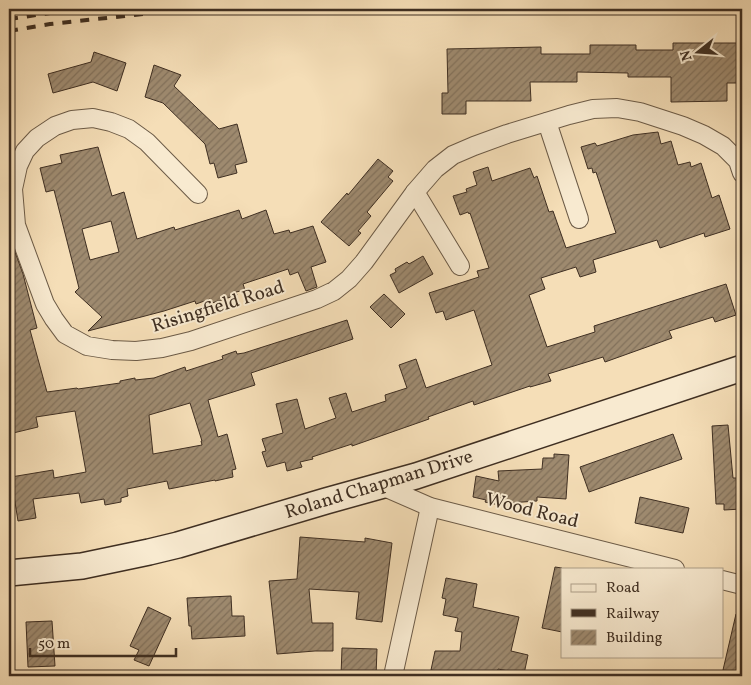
<svg xmlns="http://www.w3.org/2000/svg" width="751" height="685" font-family="Vollkorn,serif">
	<defs>
		<pattern id="building-hatch" width="6" height="6" patternUnits="userSpaceOnUse" patternTransform="scale(1.25)"><rect width="6" height="6" fill="#9e8a6f"/><path d="M-1 1l2-2M0 6l6-6M5 7l2-2" fill="none" stroke="#82715b"/></pattern>
	</defs>
	<rect width="100%" height="100%" fill="#f5deb7"/>
	<filter id="stains"><feTurbulence type="fractalNoise" baseFrequency=".004" numOctaves="4"/><feColorMatrix values="0 0 0 0 .2 0 0 0 0 .09 0 0 0 0 .02 0 0 0 .5 -.17"/></filter>
	<radialGradient id="worn" r=".72"><stop offset=".6" stop-color="#630" stop-opacity="0"/><stop offset="1" stop-color="#630" stop-opacity=".3"/></radialGradient>
	<g fill="url(#building-hatch)" stroke="#3f2f22" fill-rule="evenodd">
		<polygon points="673,43 742,43 742,83 727,83 727,101 671,102 671,77 628,77 628,73 577,72 577,82 530,82 531,101 466,101 466,114 442,114 442,93 448,93 447,49 541,47 541,54 590,54 590,45 636,45 636,50 673,50"/>
		<polygon points="94,52 126,63 117,91 93,82 53,93 48,74 91,62"/>
		<polygon points="154,65 181,75 174,86 219,129 237,124 247,162 235,165 237,173 218,178 214,163 210,164 205,144 163,103 145,97"/>
		<polygon points="658,132 661,144 671,141 678,165 690,162 691,167 701,163 712,198 719,195 730,229 705,237 704,233 660,248 657,240 593,260 596,272 580,277 576,267 541,278 545,289 529,295 547,347 595,332 594,326 726,284 736,315 715,322 713,317 669,331 672,338 605,362 603,357 548,374 551,381 530,387 530,386 474,405 473,401 428,417 429,419 352,446 352,444 312,457 313,459 300,462 302,467 287,471 285,462 267,467 262,452 266,451 262,439 283,433 276,404 297,399 305,429 336,418 329,398 346,393 352,412 386,401 385,395 407,388 399,365 416,359 426,388 492,365 474,310 446,320 443,311 436,313 429,293 479,277 477,271 489,268 470,213 469,214 468,212 460,215 453,196 467,192 466,189 477,185 473,172 488,167 492,181 530,168 534,178 537,176 549,212 553,211 566,248 616,233 596,172 593,173 592,168 588,169 581,147 595,143 597,146 633,135"/>
		<path d="M98,147L112,196L124,192L137,239L174,227L175,230L239,210L242,219L266,210L274,234L289,230L290,233L313,226L326,262L311,267L317,287L306,291L298,272L290,275L288,269L243,284L245,290L236,292L237,295L212,303L210,299L196,304L195,301L164,311L88,331L102,317L75,292L79,288L54,190L46,192L40,168L62,163L60,155ZM111,221L119,252L90,260L82,229Z"/>
		<polygon points="378,159 393,171 388,177 393,181 367,212 371,216 358,231 361,233 349,246 321,222 347,193 348,195"/>
		<path d="M11,241L23,274L37,328L30,330L47,392L77,388L78,389L120,383V381L135,378V380L154,378L185,367L186,371L223,359L222,356L236,351L237,354L244,353L347,320L353,339L251,373L255,385L208,400L218,437L227,434L236,469L232,470L233,477L215,481V480L169,489L167,481L127,489L128,496L121,498V502L105,505L104,499L81,503L79,493L33,499L36,518L18,521L11,477L53,470L54,478L86,472L75,411L36,417L38,427L9,434V412L13,411L9,396V242ZM190,403L202,441H201L202,445L153,454L149,415Z"/>
		<polygon points="423,256 433,274 399,293 390,275 396,272 395,269 407,262 409,264"/>
		<polygon points="384,294 405,314 391,328 370,307"/>
		<polygon points="728,425 733,478 742,478 742,509 724,510 724,504 716,504 712,426"/>
		<polygon points="673,434 682,459 589,492 580,467"/>
		<polygon points="554,454 569,455 566,499 537,497 537,501 494,504 485,502 486,500 473,497 476,476 499,481 498,471 542,469 543,458 554,458"/>
		<polygon points="640,497 689,508 683,533 635,523"/>
		<polygon points="300,537 365,542 365,538 392,543 382,622 356,619 359,592 309,589 312,623 333,623 333,651 315,651 277,654 269,581 297,579"/>
		<polygon points="555,567 562,568 562,632 542,628"/>
		<polygon points="446,578 477,584 473,607 519,617 511,651 528,655 524,674 498,669 497,676 458,676 431,670 435,651 460,651 462,632 455,631 458,618 443,615 446,599 442,598"/>
		<polygon points="231,596 232,616 244,616 245,636 192,639 191,626 189,626 187,598"/>
		<polygon points="148,607 171,618 149,666 134,660 139,650 130,646"/>
		<polygon points="736,614 742,615 742,675 723,670"/>
		<polygon points="52,621 55,666 28,667 26,622"/>
		<polygon points="342,648 377,649 376,676 341,676"/>
	</g>
	<g fill="none" stroke-linecap="round" stroke-linejoin="round">
		<g stroke="#6c5b47" stroke-width="20">
			<g id="street">
				<polyline points="547,122 579,219"/>
				<polyline points="415,192 460,266"/>
				<polyline points="198,194 147,142 129,129 111,122 93,118 72,120 55,126 37,138 25,151 18,166 13,189 16,225 45,304 54,319 65,334 87,346 112,350 136,351 162,348 191,341 317,299 334,291 349,279 364,262 415,192 435,169 453,155 474,146 507,134 569,115 593,109 617,108 640,112 683,126 704,135 723,146 738,161 742,173"/>
				<polyline points="382,486 430,507 675,569"/>
				<polyline points="722,580 742,585"/>
				<polyline points="393,676 430,507"/>
			</g>
		</g>
		<g stroke="#3f2f22" stroke-width="28">
			<polyline id="secondary" points="9,573 82,566 149,552 178,545 326,501 416,476 742,368"/>
		</g>
		<use href="#street" stroke="#f8ead0" stroke-width="18"/>
		<use href="#secondary" stroke="#f8ead0" stroke-width="25"/>
		<g stroke="#3f2f22" stroke-width="4" stroke-dasharray="9 9" stroke-linecap="butt">
			<polyline points="9,19 78,9"/>
			<polyline points="9,31 50,24 153,13 329,9 742,11"/>
		</g>
	</g>
	<g text-anchor="middle" dominant-baseline="central" stroke-width="4" stroke-linejoin="round" paint-order="stroke">
		<g font-size="19" fill="#3f2f22" stroke="#f8ead0">
			<text transform="translate(218 307) rotate(-17)">Risingfield Road</text>
			<text transform="translate(379 485) rotate(-17)">Roland Chapman Drive</text>
			<text transform="translate(532 511) rotate(14)">Wood Road</text>
		</g>
	</g>
	<rect width="751" height="685" fill="none" stroke="#f5deb7" stroke-width="30"/>
	<rect x="10" y="10" width="731" height="665" fill="none" stroke="#3f2f22" stroke-width="2.5"/>
	<rect x="15" y="15" width="721" height="655" fill="none" stroke="#3f2f22"/>
	<rect x="561" y="568" width="162" height="90" fill="#f8ead0" stroke="#ae9f8a"/>
	<rect x="571" y="584" width="25" height="8" fill="#f8ead0" stroke="#ae9f8a"/>
	<text x="606" y="592" font-size="15" fill="#3f2f22">Road</text>
	<rect x="571" y="609" width="25" height="8" fill="#3f2f22" stroke="#ae9f8a"/>
	<text x="606" y="618" font-size="15" fill="#3f2f22">Railway</text>
	<rect x="571" y="630" width="25" height="15" fill="url(#building-hatch)" stroke="#ae9f8a"/>
	<text x="606" y="642" font-size="15" fill="#3f2f22">Building</text>
	<g transform="translate(698 52) rotate(253)" stroke="#f8ead0" stroke-width="4" paint-order="stroke">
	<path d="M0-4L9 19L0 12L-9 19Z" fill="#3f2f22"/>
	<text y="-8" font-size="14" font-weight="bold" text-anchor="middle" fill="#3f2f22">N</text>
	</g>
	<path d="M30 648v8h146v-8" fill="none" stroke="#3f2f22" stroke-width="2.5"/>
	<text x="38" y="648" font-size="15" fill="#3f2f22" stroke="#f8ead0" stroke-width="4" paint-order="stroke">50 m</text>
	<rect width="100%" height="100%" filter="url(#stains)"/>
	<rect width="100%" height="100%" fill="url(#worn)"/>
</svg>
